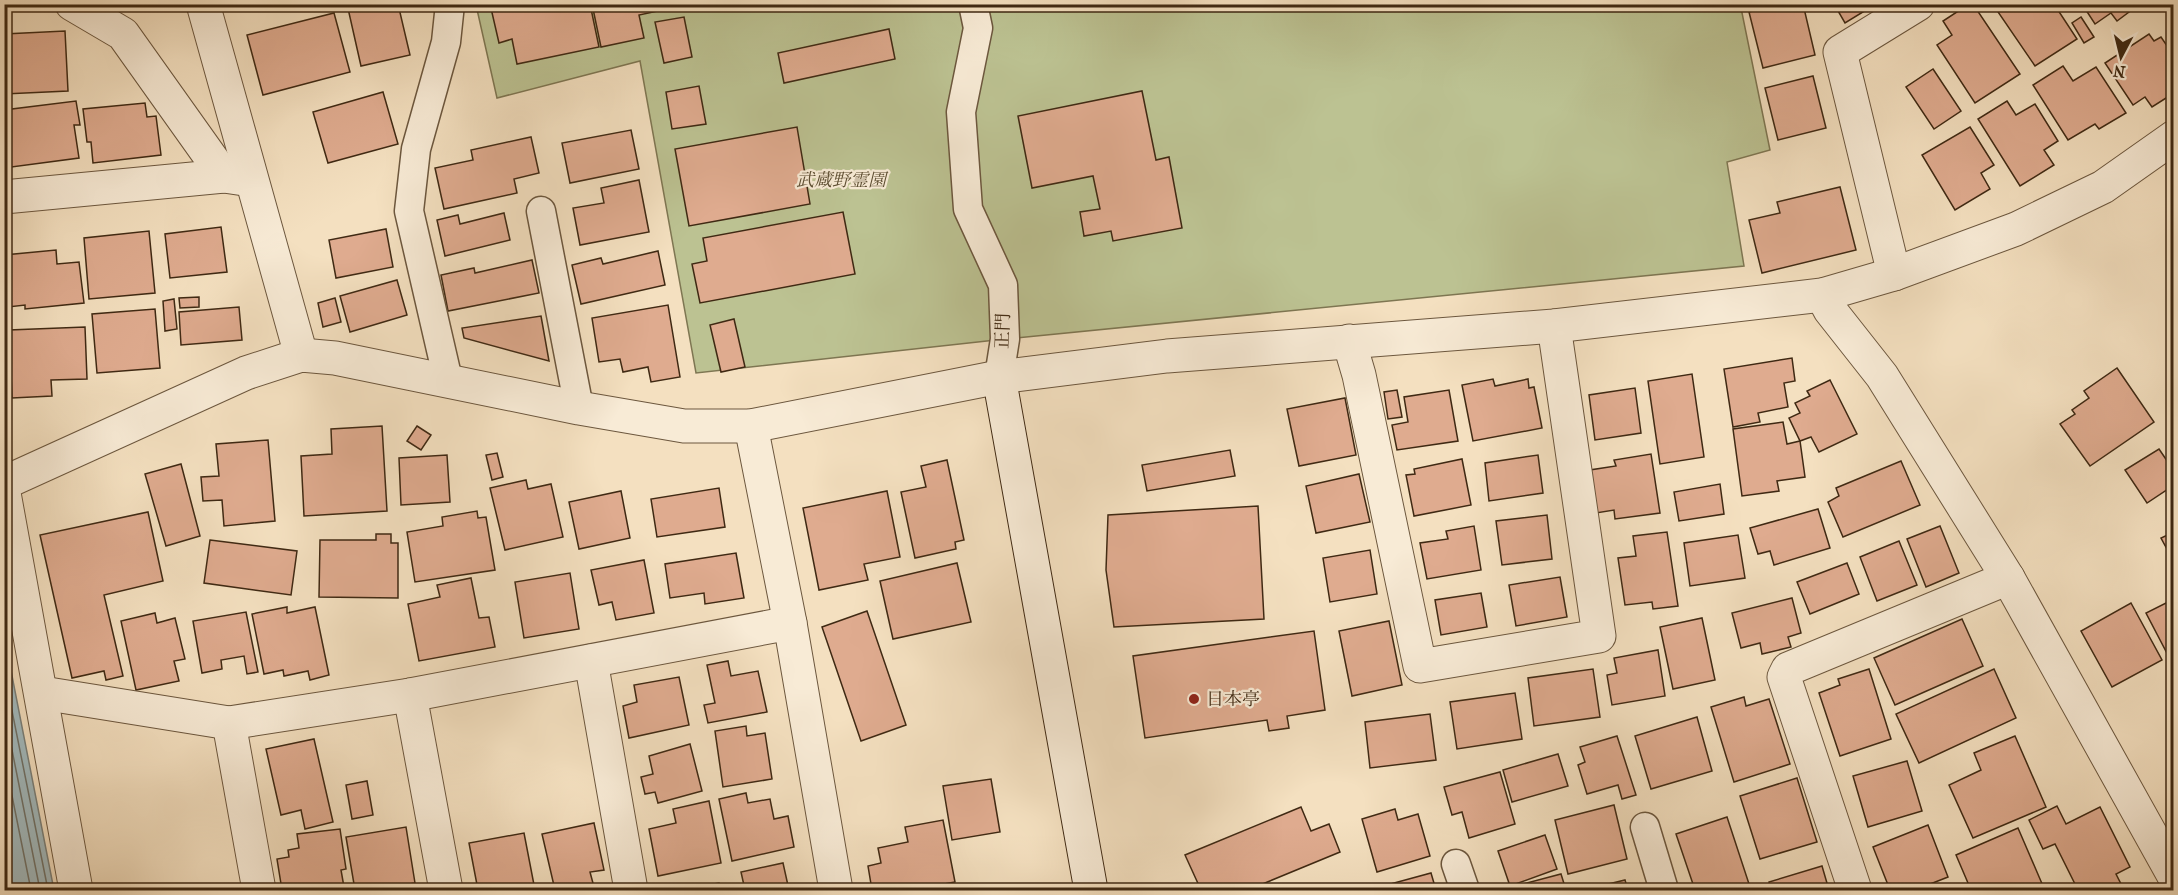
<svg xmlns="http://www.w3.org/2000/svg" width="2178" height="895" font-family="'IM FELL French Canon','Noto Serif JP',serif">
	<rect width="100%" height="100%" fill="#f4e0c0"/>
	<filter id="stains"><feTurbulence type="fractalNoise" baseFrequency=".00333" numOctaves="4"/><feColorMatrix values="0 0 0 0 .2 0 0 0 0 .09 0 0 0 0 .02 0 0 0 .5 -.17"/></filter>
	<radialGradient id="worn" r=".72"><stop offset=".6" stop-color="#630" stop-opacity="0"/><stop offset="1" stop-color="#630" stop-opacity=".3"/></radialGradient>
	<polygon fill="#bcc292" stroke="#7e7652" stroke-width="1.5" points="476,5 1751,5 1741,8 1770,150 1727,162 1744,266 1005,339 696,373 640,61 497,98"/>
	<polygon fill="#a2babe" stroke="#7a807a" stroke-width="1.5" points="4,640 5,640 54,890 5,890"/>
	<g fill="none" stroke-linecap="round" stroke-linejoin="round">
		<g stroke="#707268" stroke-width="1.5">
			<polyline points="4,671 48,890"/>
			<polyline points="4,710 40,890"/>
			<polyline points="4,756 31,890"/>
		</g>
	</g>
	<g fill="#dfab8f" stroke="#3f2913" stroke-width="1.5">
		<polygon points="347,4 398,4 410,55 361,66"/>
		<polygon points="490,4 590,4 599,47 517,64 512,39 499,43"/>
		<polygon points="592,4 680,4 681,6 639,15 644,38 601,47"/>
		<polygon points="1780,4 1803,4 1815,55 1763,68 1749,12"/>
		<polygon points="1834,4 1876,4 1845,23"/>
		<polygon points="1969,4 1973,4 2020,74 1975,103 1937,45 1952,35 1943,21"/>
		<polygon points="2003,4 2054,4 2077,39 2035,66 1996,9"/>
		<polygon points="2082,4 2136,4 2137,6 2117,21 2111,13 2095,24"/>
		<polygon points="334,13 350,72 263,95 247,35"/>
		<polygon points="684,17 692,57 664,63 655,22"/>
		<polygon points="2081,17 2094,37 2084,43 2072,23"/>
		<polygon points="889,29 895,59 784,83 778,53"/>
		<polygon points="65,31 68,91 4,94 4,34"/>
		<polygon points="2149,34 2154,41 2161,37 2174,56 2174,93 2152,107 2145,97 2133,105 2105,63"/>
		<polygon points="2063,66 2073,81 2096,67 2126,113 2099,129 2095,124 2068,140 2033,85"/>
		<polygon points="1933,69 1961,111 1934,129 1906,87"/>
		<polygon points="1813,76 1826,128 1778,140 1765,88"/>
		<polygon points="699,86 706,124 672,129 666,92"/>
		<polygon points="1142,91 1156,160 1169,157 1182,228 1113,241 1111,231 1084,236 1080,212 1100,209 1093,176 1032,188 1018,116"/>
		<polygon points="383,92 398,144 328,163 313,112"/>
		<polygon points="76,101 80,125 74,125 79,158 4,168 4,110"/>
		<polygon points="2007,101 2016,115 2035,104 2058,141 2044,150 2054,165 2020,186 1978,119"/>
		<polygon points="145,103 147,117 156,116 161,155 93,163 91,142 87,142 83,109"/>
		<polygon points="797,127 810,204 689,226 675,149"/>
		<polygon points="1970,127 1994,165 1981,173 1990,189 1955,210 1922,155"/>
		<polygon points="631,130 639,169 570,183 562,143"/>
		<polygon points="531,137 539,173 514,179 517,193 444,209 435,168 473,160 471,150"/>
		<polygon points="639,180 649,232 580,245 573,208 604,203 601,188"/>
		<polygon points="1840,187 1856,250 1762,273 1749,220 1780,213 1777,202"/>
		<polygon points="843,212 855,274 700,303 692,264 707,261 703,238"/>
		<polygon points="504,213 510,240 445,256 437,220 458,215 460,224"/>
		<polygon points="221,227 227,272 170,278 165,234"/>
		<polygon points="386,229 393,267 336,278 329,240"/>
		<polygon points="149,231 155,293 89,299 84,238"/>
		<polygon points="56,250 57,264 79,262 84,303 25,309 25,305 8,307 7,298 4,298 4,255"/>
		<polygon points="658,251 665,285 581,304 572,265 601,258 603,264"/>
		<polygon points="532,260 539,293 448,311 441,275 474,268 475,273"/>
		<polygon points="397,280 407,315 350,332 340,296"/>
		<polygon points="199,297 199,307 180,308 179,298"/>
		<polygon points="335,298 341,322 323,327 318,303"/>
		<polygon points="174,299 177,329 165,331 163,301"/>
		<polygon points="668,305 680,377 651,382 648,367 623,372 620,359 599,362 592,318"/>
		<polygon points="239,307 242,340 181,345 179,312"/>
		<polygon points="155,309 160,368 97,373 92,314"/>
		<polygon points="541,316 549,361 464,338 462,328"/>
		<polygon points="734,319 745,367 721,372 710,325"/>
		<polygon points="85,327 87,379 51,380 52,396 12,398 9,330"/>
		<polygon points="1792,358 1795,381 1784,383 1788,407 1758,413 1760,422 1733,427 1724,369"/>
		<polygon points="2117,368 2154,422 2090,466 2060,424 2075,414 2072,410 2089,398 2084,391"/>
		<polygon points="1692,374 1704,457 1660,464 1648,381"/>
		<polygon points="1493,379 1495,386 1528,379 1529,388 1534,387 1542,428 1473,441 1462,385"/>
		<polygon points="1830,380 1857,434 1819,452 1811,437 1800,441 1789,418 1800,413 1795,403 1810,396 1807,391"/>
		<polygon points="1635,388 1641,433 1595,440 1589,395"/>
		<polygon points="1397,390 1402,417 1388,419 1384,392"/>
		<polygon points="1449,390 1458,441 1397,450 1392,425 1408,422 1404,397"/>
		<polygon points="1345,398 1356,455 1299,466 1287,409"/>
		<polygon points="1783,422 1787,444 1800,441 1805,477 1777,481 1779,491 1742,496 1733,429"/>
		<polygon points="382,426 387,511 304,516 301,456 332,454 331,429"/>
		<polygon points="417,426 431,435 421,450 407,441"/>
		<polygon points="268,440 275,521 224,526 222,500 203,501 201,477 219,476 216,444"/>
		<polygon points="2159,449 2174,471 2174,485 2147,503 2125,470"/>
		<polygon points="1230,450 1235,476 1147,491 1142,465"/>
		<polygon points="497,453 503,477 492,480 486,455"/>
		<polygon points="1651,454 1660,513 1615,519 1614,510 1596,513 1590,470 1616,466 1614,460"/>
		<polygon points="447,455 450,502 401,505 399,458"/>
		<polygon points="1538,455 1543,493 1489,501 1485,463"/>
		<polygon points="1462,459 1471,505 1414,516 1406,475 1415,474 1414,469"/>
		<polygon points="947,460 964,540 955,542 956,549 915,558 901,492 926,487 921,466"/>
		<polygon points="1901,461 1920,505 1843,537 1828,502 1839,496 1836,488"/>
		<polygon points="181,464 200,536 166,546 145,474"/>
		<polygon points="1359,474 1370,522 1316,533 1306,486"/>
		<polygon points="526,480 528,489 551,484 563,537 505,550 490,488"/>
		<polygon points="1720,484 1724,514 1679,521 1674,492"/>
		<polygon points="719,488 725,527 657,537 651,499"/>
		<polygon points="621,491 630,538 579,549 569,502"/>
		<polygon points="887,491 900,557 864,564 868,580 819,590 803,508"/>
		<polygon points="1258,506 1264,619 1114,627 1106,570 1108,515"/>
		<polygon points="1818,509 1830,548 1774,565 1770,551 1758,554 1750,528"/>
		<polygon points="477,511 478,518 486,517 495,570 415,582 407,532 443,526 442,517"/>
		<polygon points="148,512 163,581 104,595 123,676 106,680 104,671 72,678 40,535"/>
		<polygon points="1547,515 1552,559 1502,565 1496,521"/>
		<polygon points="1474,526 1481,570 1427,579 1420,543 1448,539 1446,531"/>
		<polygon points="1940,526 1959,573 1926,587 1907,539"/>
		<polygon points="1667,532 1678,606 1653,609 1652,602 1625,605 1618,558 1636,556 1633,536"/>
		<polygon points="2174,532 2174,562 2161,538"/>
		<polygon points="376,534 391,534 391,543 398,543 398,598 319,597 320,540 376,540"/>
		<polygon points="1738,535 1745,578 1690,586 1684,543"/>
		<polygon points="210,540 297,551 291,595 204,583"/>
		<polygon points="1899,541 1917,585 1877,601 1860,557"/>
		<polygon points="1370,550 1377,594 1330,602 1323,558"/>
		<polygon points="736,553 744,598 705,604 704,593 670,598 665,564"/>
		<polygon points="644,560 654,613 616,620 612,602 599,605 591,570"/>
		<polygon points="957,563 971,622 893,639 880,581"/>
		<polygon points="1847,563 1859,594 1810,614 1797,582"/>
		<polygon points="570,573 579,629 524,638 515,582"/>
		<polygon points="1560,577 1567,617 1516,626 1509,585"/>
		<polygon points="471,578 479,618 489,617 495,647 419,661 408,604 440,597 437,585"/>
		<polygon points="1481,593 1487,627 1441,635 1435,600"/>
		<polygon points="1792,598 1801,633 1788,637 1791,647 1762,654 1760,643 1741,648 1732,613"/>
		<polygon points="2174,599 2174,657 2170,659 2146,613"/>
		<polygon points="2131,603 2162,660 2112,687 2081,631"/>
		<polygon points="287,607 287,613 315,607 329,675 310,680 308,671 284,676 283,670 264,674 252,614"/>
		<polygon points="867,611 906,725 861,741 822,627"/>
		<polygon points="246,612 258,672 247,674 244,656 221,660 222,669 202,673 193,621"/>
		<polygon points="155,613 157,623 175,618 185,659 174,661 179,681 136,690 121,621"/>
		<polygon points="1702,618 1715,680 1673,689 1660,627"/>
		<polygon points="1962,619 1983,666 1895,705 1874,658"/>
		<polygon points="1389,621 1402,685 1352,696 1339,631"/>
		<polygon points="1314,631 1325,710 1287,716 1289,728 1269,731 1267,720 1145,738 1133,656"/>
		<polygon points="1658,650 1665,696 1612,705 1607,675 1617,673 1614,658"/>
		<polygon points="728,661 731,676 758,671 767,712 708,723 704,705 715,703 707,665"/>
		<polygon points="1593,669 1600,717 1534,726 1528,678"/>
		<polygon points="1869,669 1891,739 1840,756 1819,693 1840,685 1838,679"/>
		<polygon points="1994,669 2016,718 1919,763 1896,714"/>
		<polygon points="679,677 689,725 629,738 623,706 637,702 634,685"/>
		<polygon points="1515,693 1522,739 1457,749 1450,702"/>
		<polygon points="1744,697 1746,706 1769,699 1790,764 1734,782 1711,707"/>
		<polygon points="1430,714 1436,760 1370,768 1365,722"/>
		<polygon points="1697,717 1712,771 1651,789 1635,736"/>
		<polygon points="746,726 747,736 765,733 772,779 723,787 715,731"/>
		<polygon points="1617,736 1636,795 1622,799 1618,785 1587,794 1578,765 1585,762 1580,747"/>
		<polygon points="2015,736 2046,807 1973,838 1949,785 1981,770 1974,753"/>
		<polygon points="314,739 333,822 305,829 301,810 281,815 266,749"/>
		<polygon points="690,744 702,791 658,803 655,792 645,794 641,777 653,774 649,756"/>
		<polygon points="1558,754 1568,786 1512,802 1503,770"/>
		<polygon points="1907,761 1922,811 1868,827 1853,776"/>
		<polygon points="1500,772 1515,824 1469,838 1462,812 1452,815 1444,787"/>
		<polygon points="1797,778 1817,842 1760,859 1740,796"/>
		<polygon points="991,779 1000,832 952,840 943,786"/>
		<polygon points="367,781 373,815 352,819 346,785"/>
		<polygon points="746,793 748,803 770,799 774,819 788,816 794,847 732,861 719,799"/>
		<polygon points="709,801 721,863 658,876 649,829 676,823 673,809"/>
		<polygon points="1614,805 1627,859 1568,874 1555,820"/>
		<polygon points="2057,806 2066,824 2100,807 2130,867 2116,874 2121,884 2108,890 2078,890 2055,844 2043,849 2029,820"/>
		<polygon points="1301,807 1311,831 1329,824 1340,852 1248,890 1201,890 1185,855"/>
		<polygon points="1395,809 1398,820 1418,814 1430,856 1377,872 1362,819"/>
		<polygon points="1727,817 1751,890 1695,890 1676,834"/>
		<polygon points="943,820 955,882 912,890 872,890 868,866 881,863 878,848 908,842 905,827"/>
		<polygon points="594,823 604,870 590,872 594,887 576,890 555,890 542,834"/>
		<polygon points="1928,825 1948,877 1915,890 1890,890 1873,847"/>
		<polygon points="406,827 415,883 370,890 355,890 346,837"/>
		<polygon points="2018,828 2043,886 2037,888 2038,890 1971,890 1956,855"/>
		<polygon points="340,829 346,869 341,870 344,887 330,890 282,890 277,859 289,857 288,850 299,848 297,834"/>
		<polygon points="524,833 535,890 478,890 469,843"/>
		<polygon points="1545,835 1557,869 1510,886 1498,851"/>
		<polygon points="783,863 789,890 745,890 741,872"/>
		<polygon points="1822,866 1829,890 1771,890 1769,882"/>
		<polygon points="1431,873 1436,890 1384,890 1383,886"/>
		<polygon points="1561,874 1566,890 1500,890"/>
		<polygon points="1625,880 1628,890 1584,890"/>
		<polygon points="719,883 721,890 675,890"/>
	</g>
	<g fill="none" stroke-linecap="round" stroke-linejoin="round">
		<g stroke="#6c573e" stroke-width="31">
			<g id="lane">
				<polyline points="973,4 978,28 961,112 968,209 1003,285 1005,339 999,377"/>
				<polyline points="541,211 579,408"/>
				<polyline points="448,380 409,211 416,149 446,42 450,4"/>
				<polyline points="1645,827 1664,890"/>
				<polyline points="1456,864 1465,890"/>
			</g>
		</g>
		<g stroke="#6c573e" stroke-width="35">
			<g id="street">
				<polyline points="72,4 123,34 224,176"/>
				<polyline points="203,4 301,355"/>
				<polyline points="4,197 224,176 251,180"/>
				<polyline points="1894,274 1840,52 1918,4"/>
				<polyline points="1822,295 1830,310 1882,376 2008,578 2174,876"/>
				<polyline points="1349,341 1359,375 1420,666 1599,636 1554,326"/>
				<polyline points="751,426 790,623 836,890"/>
				<polyline points="4,483 246,373 301,355 335,358 579,408 684,426 751,426 999,377 1167,356 1554,326 1822,295 1894,274 2016,229 2103,187 2174,137"/>
				<polyline points="4,493 76,890"/>
				<polyline points="591,661 631,890"/>
				<polyline points="42,693 229,723 410,695 790,623"/>
				<polyline points="410,695 446,890"/>
				<polyline points="229,723 259,890"/>
				<polyline points="1855,890 1784,677 1788,669 2008,578"/>
			</g>
		</g>
		<g stroke="#3f2913" stroke-width="35">
			<polyline id="secondary" points="999,377 1091,890"/>
		</g>
		<use href="#lane" stroke="#f8ebd6" stroke-width="28"/>
		<use href="#street" stroke="#f8ebd6" stroke-width="33"/>
		<use href="#secondary" stroke="#f8ebd6" stroke-width="33"/>
	</g>
	<circle fill="#8f2418" stroke="#f8ebd6" stroke-width="2" cx="1194" cy="699" r="6"/>
	<g text-anchor="middle" dominant-baseline="central" stroke-width="4.5" stroke-linejoin="round" paint-order="stroke">
		<g font-size="18" font-style="italic" fill="#5e4f33" stroke="#f8ebd6">
			<text x="841" y="180">武蔵野霊園</text>
		</g>
		<g font-size="18" fill="#3f2913" stroke="#f8ebd6">
			<text transform="translate(1003 331) rotate(-88)">正門</text>
		</g>
		<g font-size="18" fill="#3f2913" stroke="#f8ebd6" text-anchor="start">
			<text x="1206" y="699">日本亭</text>
		</g>
	</g>
	<rect width="2178" height="895" fill="none" stroke="#f4e0c0" stroke-width="24"/>
	<rect x="6" y="6" width="2166" height="883" fill="none" stroke="#3f2913" stroke-width="3"/>
	<rect x="12" y="12" width="2154" height="871" fill="none" stroke="#3f2913" stroke-width="1.5"/>
	<g transform="translate(2121 57) rotate(187)" stroke="#f8ebd6" stroke-width="4.5" paint-order="stroke">
	<path d="M0-4.5L10 22L0 15L-10 22Z" fill="#3f2913"/>
	<text y="-9" font-size="16" font-weight="bold" text-anchor="middle" fill="#3f2913">N</text>
	</g>
	<rect width="100%" height="100%" filter="url(#stains)"/>
	<rect width="100%" height="100%" fill="url(#worn)"/>
</svg>
